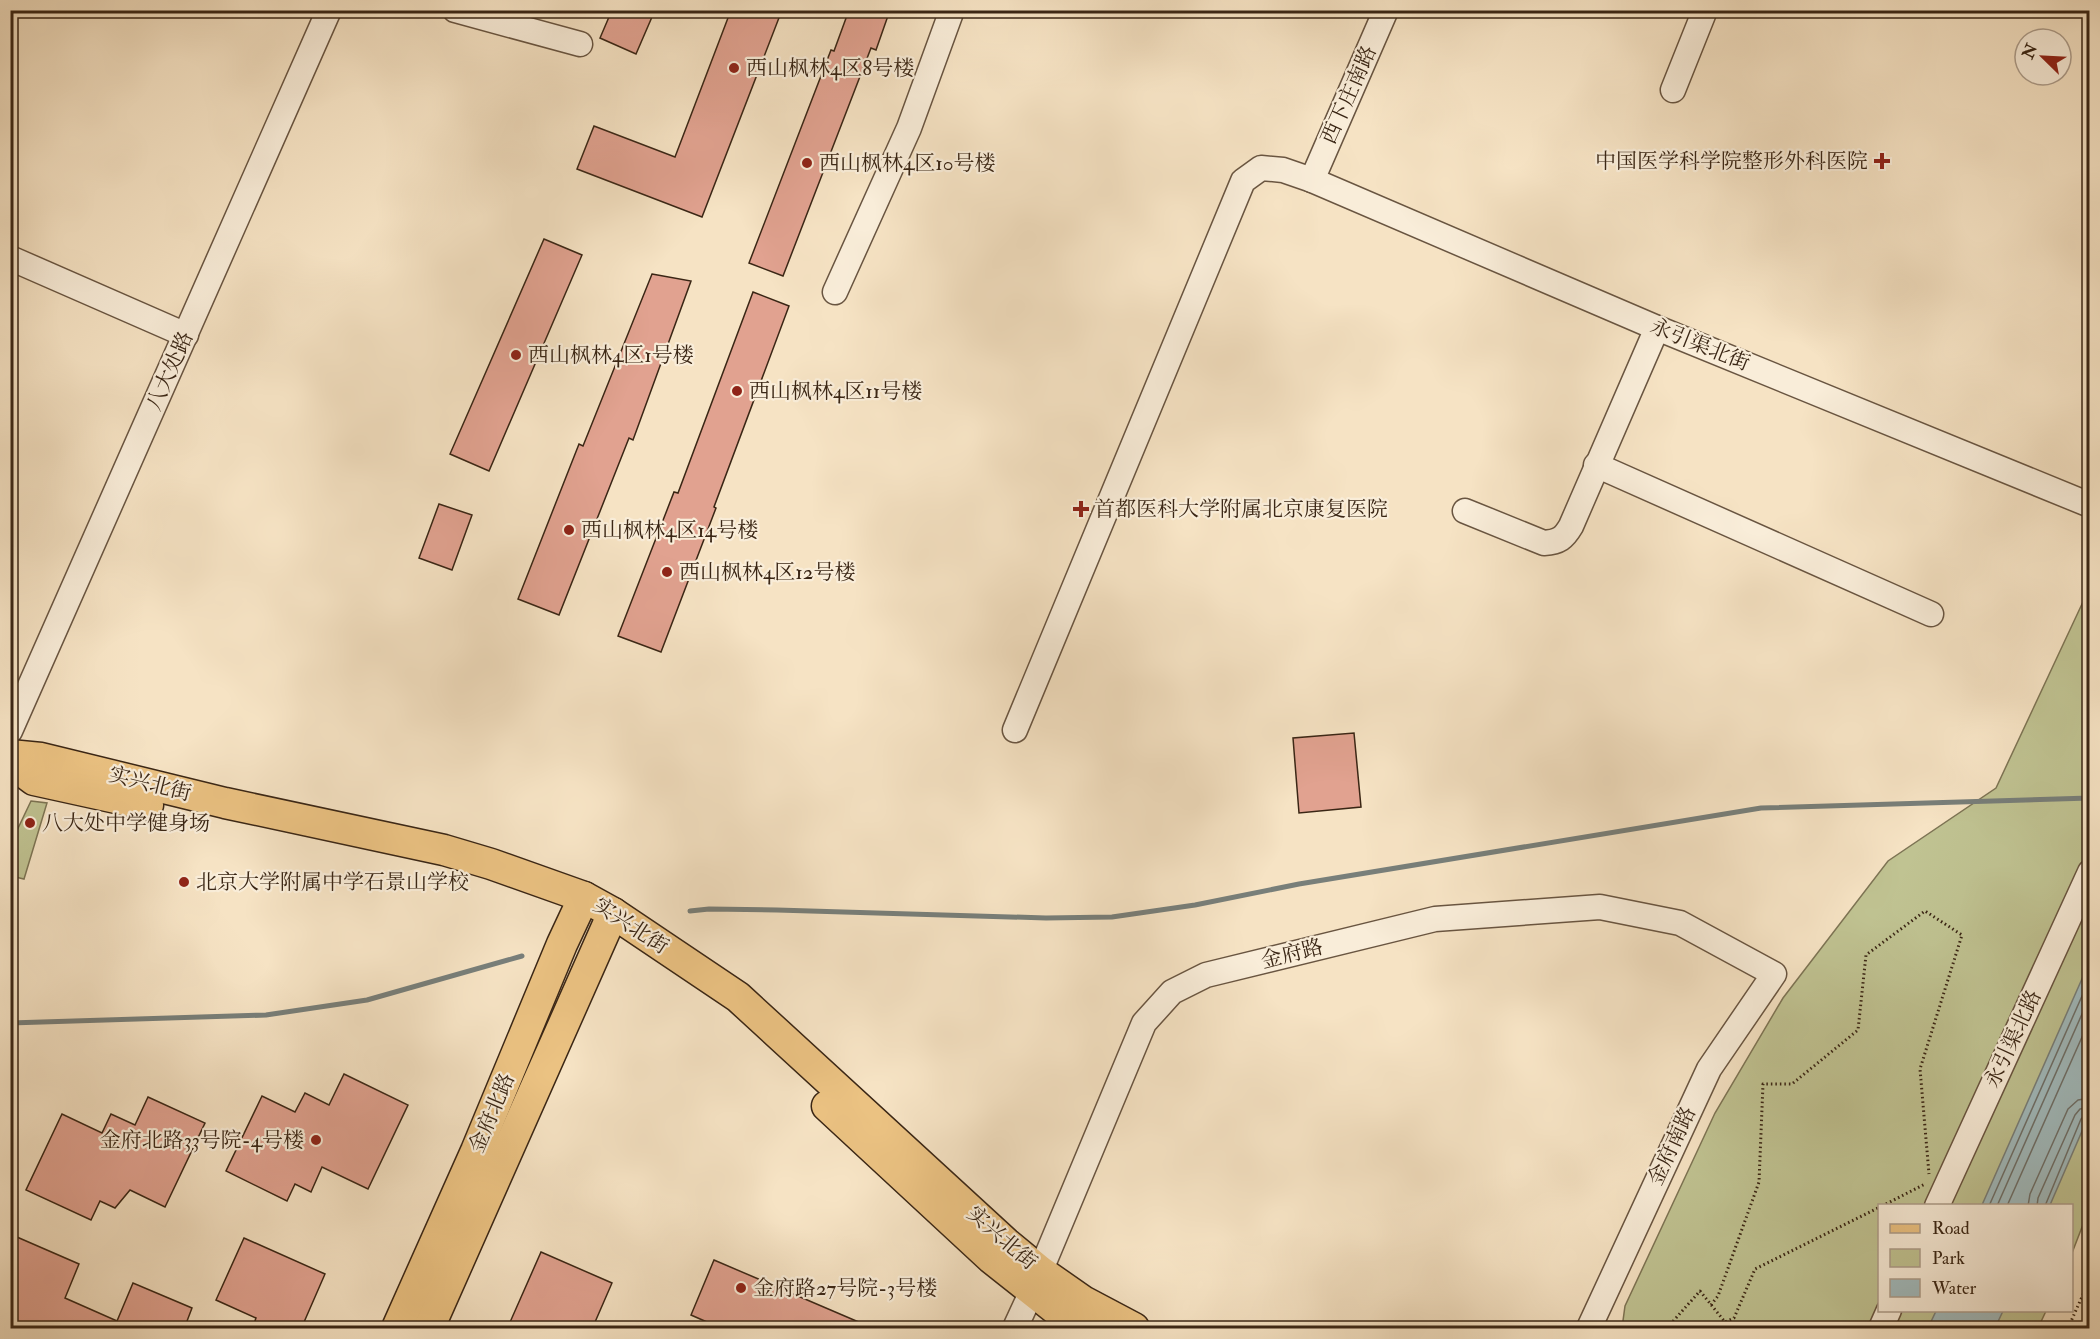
<svg xmlns="http://www.w3.org/2000/svg" width="2100" height="1339" font-family="'IM FELL Double Pica','Noto Serif SC',serif">
	<rect width="100%" height="100%" fill="#f6e3c4"/>
	<filter id="stains"><feTurbulence type="fractalNoise" baseFrequency=".00333" numOctaves="4"/><feColorMatrix values="0 0 0 0 .2 0 0 0 0 .09 0 0 0 0 .02 0 0 0 .5 -.17"/></filter>
	<radialGradient id="worn" r=".72"><stop offset=".6" stop-color="#630" stop-opacity="0"/><stop offset="1" stop-color="#630" stop-opacity=".3"/></radialGradient>
	<g fill="#c0c392" stroke="#7d7454" stroke-width="1.5">
		<polygon points="2089,589 2089,1209 2072,1253 2072,1206 1880,1206 1880,1310 2046,1311 2038,1328 1622,1328 1625,1306 1715,1113 1783,998 1888,861 1996,788"/>
		<polygon points="31,801 47,803 24,879 11,876 11,843"/>
	</g>
	<g fill="#a1bbbe" stroke="#787f7a" stroke-width="1.5">
		<polygon points="2089,963 2089,1115 2050,1205 1982,1205"/>
		<polygon points="1936,1311 1936,1310 2003,1311 1995,1328 1928,1328"/>
	</g>
	<g fill="none" stroke-linecap="round" stroke-linejoin="round">
		<g stroke="#6e706a" stroke-width="1.5">
			<polyline points="1989,1206 2090,978"/>
			<polyline points="1997,1206 2090,996"/>
			<polyline points="2007,1206 2090,1019"/>
			<polyline points="2028,1206 2030,1194 2068,1109 2078,1100 2090,1098"/>
			<polyline points="2037,1206 2038,1198 2075,1115 2080,1109 2090,1107"/>
			<polyline points="2045,1206 2081,1119 2085,1115 2090,1115"/>
		</g>
		<g stroke="#787f7a" stroke-width="5">
			<polyline points="690,911 709,909 777,910 1046,918 1112,917 1195,905 1299,884 1761,808 2090,798"/>
			<polyline points="10,1023 266,1015 367,1000 522,956"/>
		</g>
	</g>
	<g fill="#e1a290" stroke="#3a2615" stroke-width="1.5">
		<polygon points="612,10 655,10 636,54 600,38"/>
		<polygon points="731,10 782,10 702,217 577,169 594,126 675,157"/>
		<polygon points="849,10 890,10 876,50 871,48 783,276 749,263 831,50 834,51"/>
		<polygon points="544,239 582,255 489,471 450,454"/>
		<polygon points="652,274 691,281 633,440 629,438 559,615 518,599 579,444 583,446"/>
		<polygon points="753,292 789,306 714,507 716,508 661,652 618,636 674,492 678,493"/>
		<polygon points="439,504 472,515 452,570 419,558"/>
		<polygon points="1354,733 1361,807 1299,813 1293,738"/>
		<polygon points="344,1074 408,1105 368,1189 322,1167 311,1192 295,1184 287,1201 226,1171 262,1096 295,1112 305,1093 329,1105"/>
		<polygon points="148,1097 205,1123 165,1207 130,1190 115,1208 100,1201 91,1220 26,1190 62,1114 102,1133 111,1114 135,1125"/>
		<polygon points="10,1234 79,1264 65,1298 117,1321 133,1283 192,1308 184,1329 10,1329"/>
		<polygon points="244,1238 325,1274 301,1329 252,1329 256,1318 216,1300"/>
		<polygon points="541,1252 612,1283 592,1329 507,1329"/>
		<polygon points="714,1260 875,1329 723,1329 691,1315"/>
	</g>
	<g fill="none" stroke-linecap="round" stroke-linejoin="round">
		<g stroke="#695541" stroke-width="27">
			<g id="minor">
				<polyline points="455,10 580,44"/>
				<polyline points="1673,90 1705,10"/>
				<polyline points="1312,180 1386,10"/>
				<polyline points="10,258 186,335"/>
				<polyline points="835,292 909,128 952,10"/>
				<polyline points="1596,465 1931,614"/>
				<path d="M1465,511L1544,543C1559,542 1564,538 1571,526L1657,328"/>
				<polyline points="1015,730 1243,181 1261,168 1283,170 1312,180 1657,328 2090,505"/>
				<polyline points="10,731 329,10"/>
				<polyline points="1937,1206 2090,872"/>
				<polyline points="1015,1328 1032,1291 1144,1023 1172,992 1206,975 1435,919 1600,907 1680,923 1774,974 1709,1069 1589,1328"/>
				<polyline points="1881,1328 1889,1310"/>
			</g>
		</g>
		<g stroke="#3a2615" stroke-width="33">
			<g id="major">
				<polyline points="10,755 41,758 225,803 444,850 491,864 584,897 613,913 738,997 1006,1243 1040,1271 1083,1301 1134,1328"/>
				<polyline points="10,762 34,780 148,805"/>
				<polyline points="827,1106 991,1258 1063,1315 1085,1328"/>
				<polyline points="397,1328 476,1151 562,944 584,897"/>
				<polyline points="429,1328 613,913"/>
			</g>
		</g>
		<g stroke="#3a2615" stroke-width="3" stroke-dasharray="1.5 3" stroke-linecap="butt">
			<polyline points="1882,1206 1925,1184"/>
			<polyline points="1711,1305 1718,1296 1759,1182 1763,1084 1792,1084 1858,1030 1866,955 1925,911 1962,935 1920,1069 1929,1174"/>
			<polyline points="1667,1328 1700,1291 1725,1322 1734,1318 1755,1269 1880,1207"/>
			<polyline points="2068,1328 2090,1279"/>
		</g>
		<use href="#minor" stroke="#f9edd9" stroke-width="24"/>
		<use href="#major" stroke="#ebc282" stroke-width="30"/>
	</g>
	<g fill="#8f2418" stroke="#f9edd9" stroke-width="2">
		<circle cx="734" cy="68" r="6"/>
		<path d="M1879 152h6v6h6v6h-6v6h-6v-6h-6v-6h6z"/>
		<circle cx="807" cy="163" r="6"/>
		<circle cx="516" cy="355" r="6"/>
		<circle cx="737" cy="391" r="6"/>
		<path d="M1078 500h6v6h6v6h-6v6h-6v-6h-6v-6h6z"/>
		<circle cx="569" cy="530" r="6"/>
		<circle cx="667" cy="572" r="6"/>
		<circle cx="30" cy="823" r="6"/>
		<circle cx="184" cy="882" r="6"/>
		<circle cx="316" cy="1140" r="6"/>
		<circle cx="741" cy="1288" r="6"/>
	</g>
	<g text-anchor="middle" dominant-baseline="central" stroke-width="4.5" stroke-linejoin="round" paint-order="stroke">
		<g font-size="21" fill="#3a2615" stroke="#f9edd9" text-anchor="start">
			<text x="746" y="68">西山枫林4区8号楼</text>
			<text x="1868" y="161" text-anchor="end">中国医学科学院整形外科医院</text>
			<text x="819" y="163">西山枫林4区10号楼</text>
			<text x="528" y="355">西山枫林4区1号楼</text>
			<text x="749" y="391">西山枫林4区11号楼</text>
			<text x="1094" y="509">首都医科大学附属北京康复医院</text>
			<text x="581" y="530">西山枫林4区14号楼</text>
			<text x="679" y="572">西山枫林4区12号楼</text>
			<text x="42" y="823">八大处中学健身场</text>
			<text x="196" y="882">北京大学附属中学石景山学校</text>
			<text x="304" y="1140" text-anchor="end">金府北路33号院-4号楼</text>
			<text x="753" y="1288">金府路27号院-3号楼</text>
		</g>
		<g font-size="21" fill="#3a2615" stroke="#f9edd9">
			<text transform="translate(1349 95) rotate(-66)">西下庄南路</text>
			<text transform="translate(1700 345) rotate(22)">永引渠北街</text>
			<text transform="translate(170 371) rotate(-66)">八大处路</text>
			<text transform="translate(150 784) rotate(14)">实兴北街</text>
			<text transform="translate(631 926) rotate(33)">实兴北街</text>
			<text transform="translate(1292 954) rotate(-14)">金府路</text>
			<text transform="translate(2013 1039) rotate(-65)">永引渠北路</text>
			<text transform="translate(492 1113) rotate(-67)">金府北路</text>
			<text transform="translate(1672 1146) rotate(-65)">金府南路</text>
			<text transform="translate(1002 1238) rotate(41)">实兴北街</text>
		</g>
	</g>
	<rect width="2100" height="1339" fill="none" stroke="#f6e3c4" stroke-width="36"/>
	<rect x="12" y="12" width="2076" height="1315" fill="none" stroke="#3a2615" stroke-width="3"/>
	<rect x="18" y="18" width="2064" height="1303" fill="none" stroke="#3a2615" stroke-width="1.5"/>
	<rect x="1878" y="1204" width="195" height="108" fill="#f9edd9" stroke="#ad9d8b" stroke-width="1.5"/>
	<rect x="1890" y="1224" width="30" height="9" fill="#ebc282" stroke="#ad9d8b" stroke-width="1.5"/>
	<text x="1932" y="1234" font-size="18" fill="#3a2615">Road</text>
	<rect x="1890" y="1249" width="30" height="18" fill="#c0c392" stroke="#ad9d8b" stroke-width="1.5"/>
	<text x="1932" y="1264" font-size="18" fill="#3a2615">Park</text>
	<rect x="1890" y="1279" width="30" height="18" fill="#a1bbbe" stroke="#ad9d8b" stroke-width="1.5"/>
	<text x="1932" y="1294" font-size="18" fill="#3a2615">Water</text>
	<g transform="translate(2043 57) rotate(294)"><circle r="28" fill="#f9edd9" stroke="#ad9d8b" stroke-width="1.5"/>
	<path d="M0-4.5L10 22L0 15L-10 22Z" fill="#8f2418"/>
	<text y="-9" font-size="16" font-weight="bold" text-anchor="middle" fill="#3a2615">N</text>
	</g>
	<rect width="100%" height="100%" filter="url(#stains)"/>
	<rect width="100%" height="100%" fill="url(#worn)"/>
</svg>
